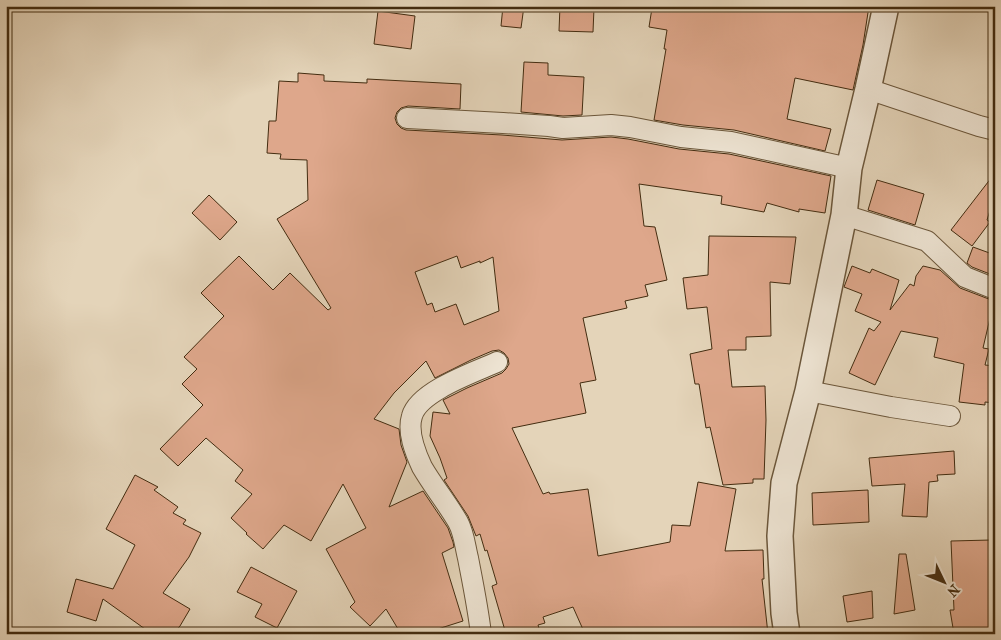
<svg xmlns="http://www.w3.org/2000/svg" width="1001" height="640" font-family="'IM FELL French Canon',serif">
<rect width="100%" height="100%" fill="#e4d4b9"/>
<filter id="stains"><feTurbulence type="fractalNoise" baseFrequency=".004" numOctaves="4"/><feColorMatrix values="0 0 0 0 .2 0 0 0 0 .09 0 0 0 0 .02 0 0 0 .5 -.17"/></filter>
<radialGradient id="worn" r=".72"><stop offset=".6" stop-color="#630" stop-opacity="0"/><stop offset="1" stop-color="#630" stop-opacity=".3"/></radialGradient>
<g fill="#dea78b" stroke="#432c10" fill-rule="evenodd">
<polygon points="503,6 524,6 521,28 501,26"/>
<polygon points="560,6 594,8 593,32 559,31"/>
<polygon points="668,6 869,6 863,45 853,90 795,78 787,119 831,129 825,151 734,130 683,125 654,120 666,49 664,49 667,30 649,27 652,8 668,11"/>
<polygon points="378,11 415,16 411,49 374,44"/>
<polygon points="524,62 548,63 548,75 584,77 582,115 563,116 521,112"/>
<path d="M298,73L324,75V81L367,83V79L461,84L460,109L408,106L401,108L397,112L395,118L397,124L401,128L406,130L502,135L562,140L611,137L628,139L679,149L729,154L831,176L825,213L799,209V212L767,203L764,212L721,204L722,196L639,184L644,226L655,227L667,280L645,285L648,296L625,301L627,308L583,318L596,380L580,383L586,413L512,428L543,494L549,492L550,494L588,489L598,556L670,542L672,525L690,526L698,482L736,489L725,551L763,550L764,579H762L768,634H585L573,607L543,617L545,623L538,625L541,634H506L492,586L497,584L487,550L485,551L480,534L476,536L468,516L444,480L447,478L440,458L430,436L433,412L450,414L443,400L467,388L502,373L506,369L509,364L508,358L504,353L499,350L492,351L471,360L435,378L426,361L394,393L374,419L399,429L401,445L407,462L389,507L423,491L448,528L453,542L454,547L442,553L463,621L422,634H401L386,609L370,626L350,607L355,602L326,549L366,528L343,484L311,541L284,525L263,549L246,534L247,533L231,518L252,494L235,481L243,470L206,438L178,466L160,449L203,405L182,384L197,369L184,357L224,316L201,293L239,256L273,290L290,273L328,310L331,308L277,219L308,200L307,160L280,159L281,154L267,153L269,121H276L279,81L298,82ZM457,256L461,268L480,261V263L493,257L499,311L464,325L456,304L435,312L432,303L427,305L415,272Z"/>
<polygon points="995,173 995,194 987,220 990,222 972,246 951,230"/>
<polygon points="877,180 924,194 915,225 868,210"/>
<polygon points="209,195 237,222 220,240 192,213"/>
<polygon points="709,236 796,237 790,284 770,282 771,336 746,337 746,350 728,350 732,387 765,386 766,420 764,479 753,479 753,483 723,485 710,427 706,428 699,384 695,384 690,354 712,349 707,307 687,309 683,278 708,275"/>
<polygon points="973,247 995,255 995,276 972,267 967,263"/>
<polygon points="852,266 870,273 872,269 899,280 890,310 910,284 914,286 916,276 923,266 940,270 960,288 994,301 983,348 989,349 985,365 995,366 995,403 985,402 985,405 959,402 964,364 934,357 938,338 901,331 875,385 849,373 869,328 874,331 881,322 855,311 862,294 844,287"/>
<polygon points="954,451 955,474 937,475 938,481 929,482 927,517 902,516 905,484 872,486 869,458"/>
<polygon points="135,475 158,487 154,490 178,507 173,513 186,520 183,524 201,533 189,557 163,593 190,609 180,626 173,634 152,634 103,599 96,621 67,612 76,579 113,589 135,545 106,529"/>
<polygon points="868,490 869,522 813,525 812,493"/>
<polygon points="991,540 993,604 995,604 995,634 954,634 950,610 954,610 951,541"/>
<polygon points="899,554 906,554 915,610 894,614"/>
<polygon points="251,567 297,591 277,628 255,617 262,604 237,592"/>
<polygon points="872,591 873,618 847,622 843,596"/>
</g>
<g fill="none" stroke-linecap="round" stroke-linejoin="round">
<defs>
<g id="minor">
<polyline points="868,89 979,126 995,130"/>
<polyline points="407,118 503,123 549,126 563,128 611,125 630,127 681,137 731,142 849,168"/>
<polyline points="844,215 927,241 965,277 995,289"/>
<polyline points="808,391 891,407 950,416"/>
<path d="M481,634C478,608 473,584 468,558C465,546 464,533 458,522C447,503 433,486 422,467C415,452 407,432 412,416C419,391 475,372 497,362"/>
</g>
<polyline id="tertiary" points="787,634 784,613 780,536 784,483 808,391 844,215 849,168 868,89 886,6"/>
</defs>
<use href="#minor" stroke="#6b563a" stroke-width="22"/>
<use href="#tertiary" stroke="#6b563a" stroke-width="28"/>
<use href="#minor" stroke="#ede3d2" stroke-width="20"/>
<use href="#tertiary" stroke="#ede3d2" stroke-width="25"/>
</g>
<rect width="1001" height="640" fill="none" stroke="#e4d4b9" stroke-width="25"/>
<rect x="8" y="8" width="986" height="625" fill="none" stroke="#432c10" stroke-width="2.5"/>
<rect x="12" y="12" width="976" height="615" fill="none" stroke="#432c10"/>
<g transform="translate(944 582) rotate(133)" stroke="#ede3d2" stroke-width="4" paint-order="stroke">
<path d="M0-4L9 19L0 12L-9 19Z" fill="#432c10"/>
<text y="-8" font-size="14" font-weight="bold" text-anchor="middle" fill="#432c10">N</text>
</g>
<rect width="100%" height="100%" filter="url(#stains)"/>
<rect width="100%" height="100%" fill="url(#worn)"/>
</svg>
